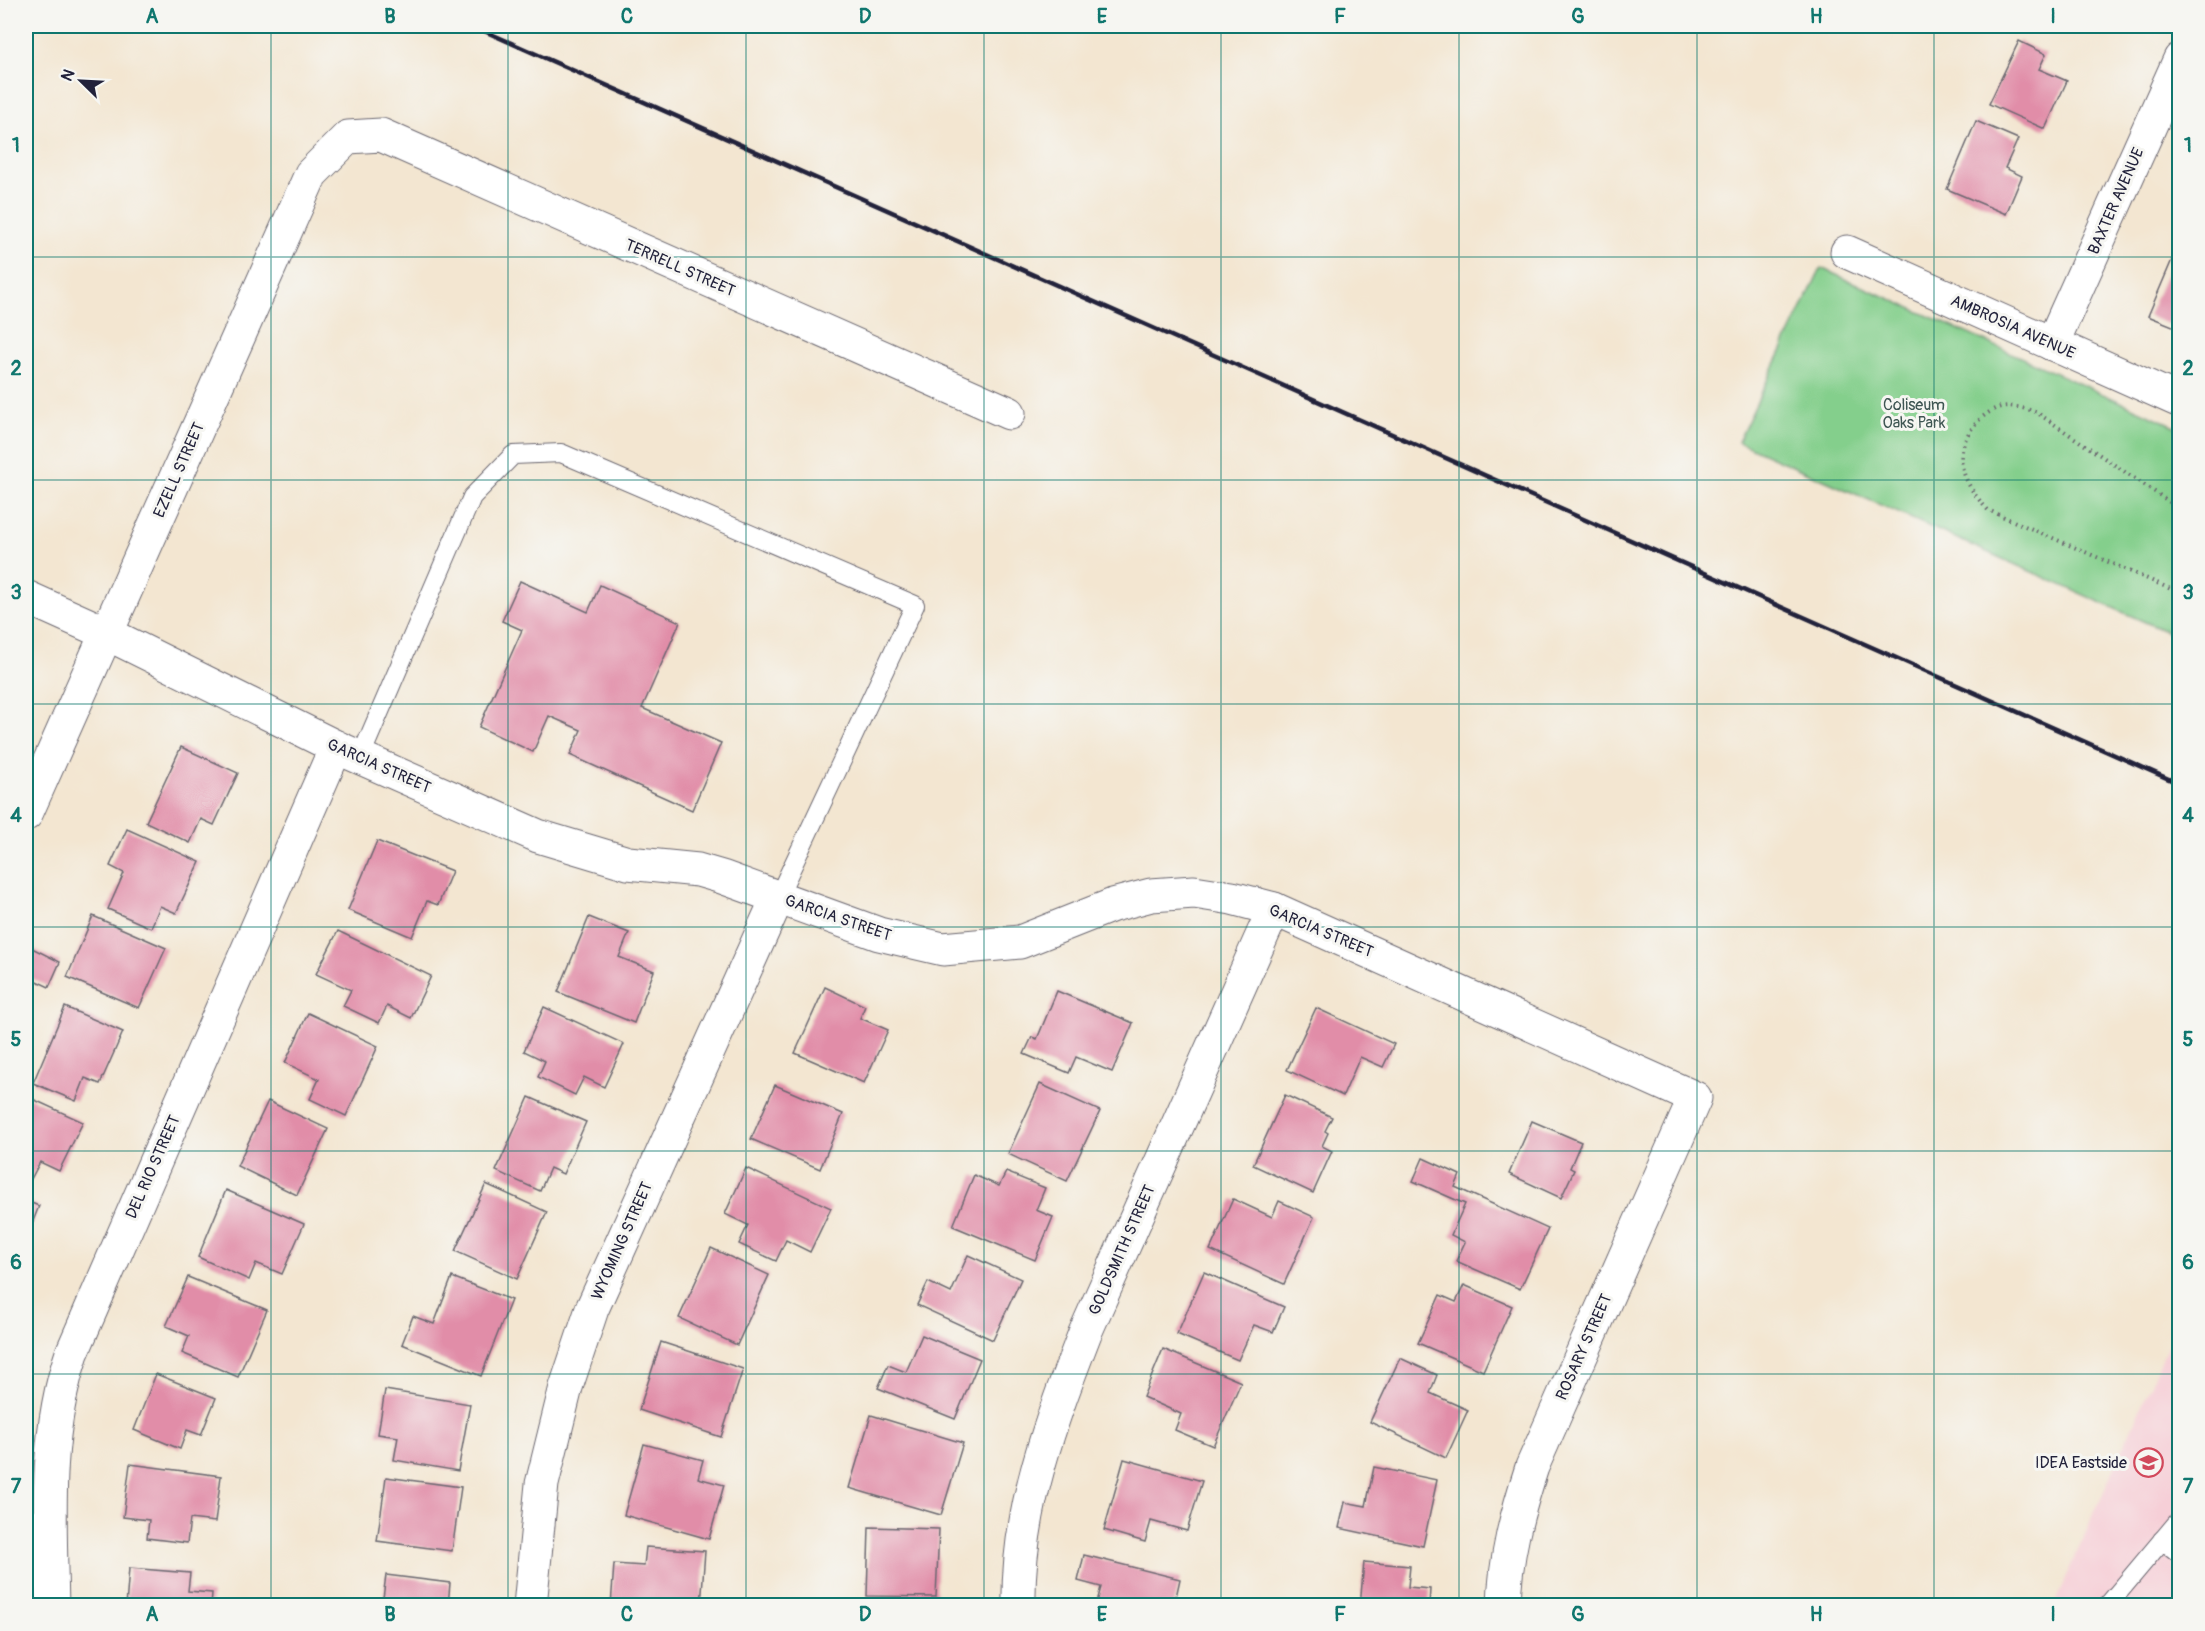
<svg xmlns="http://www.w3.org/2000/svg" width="2205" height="1631" font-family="Pangolin,sans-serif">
<rect width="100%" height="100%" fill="#f6f6f2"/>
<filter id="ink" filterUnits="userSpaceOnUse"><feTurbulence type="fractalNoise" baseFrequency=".0167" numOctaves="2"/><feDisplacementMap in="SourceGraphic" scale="12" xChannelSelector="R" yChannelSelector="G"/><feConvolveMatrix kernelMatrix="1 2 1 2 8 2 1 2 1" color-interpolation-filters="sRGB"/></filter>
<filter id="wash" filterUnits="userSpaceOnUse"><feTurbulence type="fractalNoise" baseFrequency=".008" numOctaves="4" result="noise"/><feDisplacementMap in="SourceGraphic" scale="24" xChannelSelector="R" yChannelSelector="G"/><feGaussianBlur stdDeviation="1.35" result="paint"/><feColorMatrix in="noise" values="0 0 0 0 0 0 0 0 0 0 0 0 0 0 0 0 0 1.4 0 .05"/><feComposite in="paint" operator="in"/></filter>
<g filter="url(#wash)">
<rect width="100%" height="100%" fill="#f3e6d1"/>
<polygon fill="#f6cfd7" points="2179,1320 2179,1605 2054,1605"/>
<polygon fill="#84cf8c" stroke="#537864" stroke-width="1.5" points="1821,268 2179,428 2179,637 1738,442"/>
<g id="blocks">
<g fill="#e18da8">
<polygon points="2078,26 2096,26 2093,33"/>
<polygon points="2019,41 2046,54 2039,69 2067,81 2045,129 1989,104"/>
<polygon points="1976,121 2018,139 2005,168 2022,176 2006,214 1947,189"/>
<polygon points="2180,241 2180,329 2148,316"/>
<polygon points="520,581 588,612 600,585 680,622 642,708 721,743 692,810 570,755 581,730 549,716 533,752 479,727 522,630 502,621"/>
<polygon points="181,747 238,773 214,825 201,819 190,843 146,822"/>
<polygon points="127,829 200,862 176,913 160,906 151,928 108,909 124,873 110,866"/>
<polygon points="377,841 452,871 438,905 427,901 412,937 348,910"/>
<polygon points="93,916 166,948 139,1008 67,977"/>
<polygon points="589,917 629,933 619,957 654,971 634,1023 558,992"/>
<polygon points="338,931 431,976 411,1018 387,1006 379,1023 343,1006 351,990 316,974"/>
<polygon points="26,945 60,962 49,987 26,976"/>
<polygon points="825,987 865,1006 860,1018 888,1030 864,1083 795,1053"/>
<polygon points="1057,991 1133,1023 1112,1072 1076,1057 1069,1073 1024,1054 1032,1037 1037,1039"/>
<polygon points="65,1007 123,1032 100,1084 85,1078 76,1101 33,1083"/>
<polygon points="544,1007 624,1044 604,1087 584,1077 575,1095 538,1077 545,1061 524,1051"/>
<polygon points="1316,1008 1394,1044 1383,1067 1360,1057 1343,1096 1287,1070"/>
<polygon points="308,1013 378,1046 346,1116 310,1099 319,1079 285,1063"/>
<polygon points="1040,1084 1100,1111 1067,1181 1008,1154"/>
<polygon points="775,1085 843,1114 820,1169 751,1139"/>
<polygon points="1285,1095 1332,1117 1325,1131 1328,1133 1322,1146 1332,1151 1313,1193 1253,1165"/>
<polygon points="26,1096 83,1122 59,1171 40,1162 31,1179 26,1176"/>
<polygon points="529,1097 586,1122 563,1174 550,1168 540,1191 496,1171"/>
<polygon points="268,1101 328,1129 297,1195 237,1166"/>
<polygon points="1532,1121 1581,1142 1570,1168 1574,1170 1561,1198 1509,1174"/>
<polygon points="1423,1158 1460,1175 1455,1187 1548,1229 1520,1289 1456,1261 1465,1242 1451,1235 1465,1204 1413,1181"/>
<polygon points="746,1168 831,1208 810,1252 786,1240 776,1261 739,1244 748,1225 725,1214"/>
<polygon points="1006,1172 1045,1188 1036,1210 1053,1217 1035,1260 953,1226 974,1175 999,1186"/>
<polygon points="486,1184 547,1212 517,1279 455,1251"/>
<polygon points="226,1190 304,1224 282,1274 256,1263 249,1280 198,1257"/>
<polygon points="1233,1199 1272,1217 1279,1201 1314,1217 1284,1284 1210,1250"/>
<polygon points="26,1201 39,1206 26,1239"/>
<polygon points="711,1248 769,1275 737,1345 679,1318"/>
<polygon points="968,1255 1021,1279 993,1340 917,1305 928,1282 951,1293"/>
<polygon points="1204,1272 1284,1307 1273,1332 1254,1325 1238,1360 1177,1334"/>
<polygon points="188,1277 267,1310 238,1377 182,1353 189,1336 166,1326"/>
<polygon points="452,1277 511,1300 481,1376 402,1344 413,1316 434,1324"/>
<polygon points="1464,1285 1512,1306 1483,1371 1418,1343 1440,1295 1456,1302"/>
<polygon points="922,1335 980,1359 955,1419 878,1388 888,1365 906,1372"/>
<polygon points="661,1342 743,1369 721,1437 639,1410"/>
<polygon points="1163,1349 1241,1382 1213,1446 1175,1430 1181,1414 1143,1397"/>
<polygon points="1400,1358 1437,1375 1430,1393 1468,1410 1446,1458 1370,1422"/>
<polygon points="156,1374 216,1398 201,1435 187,1430 180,1449 134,1430"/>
<polygon points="385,1390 470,1404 458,1471 394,1460 398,1437 378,1434"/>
<polygon points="871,1415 963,1443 941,1515 849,1488"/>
<polygon points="644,1444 703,1460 698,1478 724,1485 709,1539 624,1515"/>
<polygon points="1124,1459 1202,1481 1187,1531 1151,1521 1145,1542 1104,1530"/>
<polygon points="130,1464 221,1476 215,1522 190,1519 187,1543 147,1538 149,1520 123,1517"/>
<polygon points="1374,1467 1437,1480 1423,1546 1339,1528 1345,1502 1366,1506"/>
<polygon points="386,1477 461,1487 452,1551 377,1541"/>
<polygon points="869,1527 939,1529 936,1597 867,1596"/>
<polygon points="646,1547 705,1551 701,1606 611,1606 614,1564 644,1566"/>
<polygon points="1084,1555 1180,1579 1174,1606 1096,1606 1101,1587 1078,1581"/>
<polygon points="1364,1562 1410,1566 1408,1587 1430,1589 1429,1606 1360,1606"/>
<polygon points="129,1568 190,1573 188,1591 212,1593 211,1606 126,1606"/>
<polygon points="386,1575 450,1583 448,1606 382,1606"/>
</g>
</g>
</g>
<g filter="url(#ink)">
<use href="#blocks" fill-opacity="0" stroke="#6b6770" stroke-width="1.5"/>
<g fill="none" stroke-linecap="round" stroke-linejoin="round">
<defs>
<g id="lane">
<polyline points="360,758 472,497 513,455 561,453 915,605 778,897"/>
<polyline points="2162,1540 2180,1554"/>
<polyline points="2107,1606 2180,1519"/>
</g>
<g id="street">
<polyline points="1847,252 2180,401"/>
<polyline points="2052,344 2180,59"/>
<path d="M26,597L106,633L336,747L538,836L628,863L698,870L722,877L879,934L943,949L1020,942L1113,905L1151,895L1194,892L1232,898L1274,909L1695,1098L1532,1467C1517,1513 1505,1557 1504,1606"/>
<polyline points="26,814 311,174 348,137 381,135 1009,413"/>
<path d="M52,1606C50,1520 44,1435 72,1353L336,747"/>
<polyline points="530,1606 542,1484 566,1387 592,1309 778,897"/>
<path d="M1019,1606C1017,1509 1051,1421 1085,1333L1274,909"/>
</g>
</defs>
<use href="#lane" stroke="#6b6770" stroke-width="20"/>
<use href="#street" stroke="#6b6770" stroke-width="35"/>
<path stroke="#6b6770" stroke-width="4" stroke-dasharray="1.5 4.5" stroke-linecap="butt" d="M2180,509L2036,412C2024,408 2007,403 1995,409C1974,419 1958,443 1962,466C1966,484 1976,497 1988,510L2180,593"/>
<use href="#lane" stroke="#fff" stroke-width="18"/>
<use href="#street" stroke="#fff" stroke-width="33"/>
<polyline stroke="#22223b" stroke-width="4.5" points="473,26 2180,784"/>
</g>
</g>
<path fill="none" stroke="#0f766e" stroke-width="1.5" stroke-opacity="0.55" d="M271,26V1606M508,26V1606M746,26V1606M984,26V1606M1221,26V1606M1459,26V1606M1697,26V1606M1934,26V1606M26,257H2180M26,480H2180M26,704H2180M26,927H2180M26,1151H2180M26,1374H2180"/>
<defs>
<symbol id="school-ring" viewBox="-11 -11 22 22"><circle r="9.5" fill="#f6f6f2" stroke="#d1495b" stroke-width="1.5"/><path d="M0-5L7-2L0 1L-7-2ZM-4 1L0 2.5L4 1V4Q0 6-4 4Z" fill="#d1495b"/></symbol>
</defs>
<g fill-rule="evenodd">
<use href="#school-ring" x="2132" y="1446" width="33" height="33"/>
</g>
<g text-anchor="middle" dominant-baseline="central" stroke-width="6" stroke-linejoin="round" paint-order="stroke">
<g font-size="16" fill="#22223b" stroke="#f6f6f2">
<text transform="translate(2116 201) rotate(-66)">BAXTER AVENUE</text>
<text transform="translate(680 268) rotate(24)">TERRELL STREET</text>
<text transform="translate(2013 327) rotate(24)">AMBROSIA AVENUE</text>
<text transform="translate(179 470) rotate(-66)">EZELL STREET</text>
<text transform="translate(379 766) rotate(24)">GARCIA STREET</text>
<text transform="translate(838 918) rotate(19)">GARCIA STREET</text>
<text transform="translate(1321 931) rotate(23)">GARCIA STREET</text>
<text transform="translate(153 1167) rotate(-66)">DEL RIO STREET</text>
<text transform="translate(622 1241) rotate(-66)">WYOMING STREET</text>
<text transform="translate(1122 1250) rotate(-66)">GOLDSMITH STREET</text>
<text transform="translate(1584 1347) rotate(-66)">ROSARY STREET</text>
</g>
<g font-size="16" fill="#3f5653" stroke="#f6f6f2">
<text x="1914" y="405">Coliseum<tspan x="1914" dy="18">Oaks Park</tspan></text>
</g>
<g font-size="16" fill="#22223b" stroke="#f6f6f2" text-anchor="end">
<text x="2127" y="1463">IDEA Eastside</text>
</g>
</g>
<rect width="2205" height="1631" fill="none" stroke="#f6f6f2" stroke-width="66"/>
<g transform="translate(81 81) rotate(294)" stroke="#f6f6f2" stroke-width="4.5" paint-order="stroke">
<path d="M0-4.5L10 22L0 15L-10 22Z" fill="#22223b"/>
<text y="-9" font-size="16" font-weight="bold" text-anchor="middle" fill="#22223b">N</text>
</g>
<rect x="33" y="33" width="2139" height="1565" fill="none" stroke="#0f766e" stroke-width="2"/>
<g font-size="20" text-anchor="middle" font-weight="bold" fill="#0f766e">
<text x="152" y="23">A</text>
<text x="390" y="23">B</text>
<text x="627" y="23">C</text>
<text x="865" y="23">D</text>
<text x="1102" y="23">E</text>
<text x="1340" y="23">F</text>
<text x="1578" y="23">G</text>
<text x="1816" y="23">H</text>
<text x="2053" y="23">I</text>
<text x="16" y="152">1</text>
<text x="2188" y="152">1</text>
<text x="16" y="375">2</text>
<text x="2188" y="375">2</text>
<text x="16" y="599">3</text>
<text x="2188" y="599">3</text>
<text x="16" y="822">4</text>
<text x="2188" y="822">4</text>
<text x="16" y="1046">5</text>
<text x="2188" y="1046">5</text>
<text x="16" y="1269">6</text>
<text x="2188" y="1269">6</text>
<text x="16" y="1493">7</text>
<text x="2188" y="1493">7</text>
<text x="152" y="1621">A</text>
<text x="390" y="1621">B</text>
<text x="627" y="1621">C</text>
<text x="865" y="1621">D</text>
<text x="1102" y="1621">E</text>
<text x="1340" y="1621">F</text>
<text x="1578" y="1621">G</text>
<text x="1816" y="1621">H</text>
<text x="2053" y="1621">I</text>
</g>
</svg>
